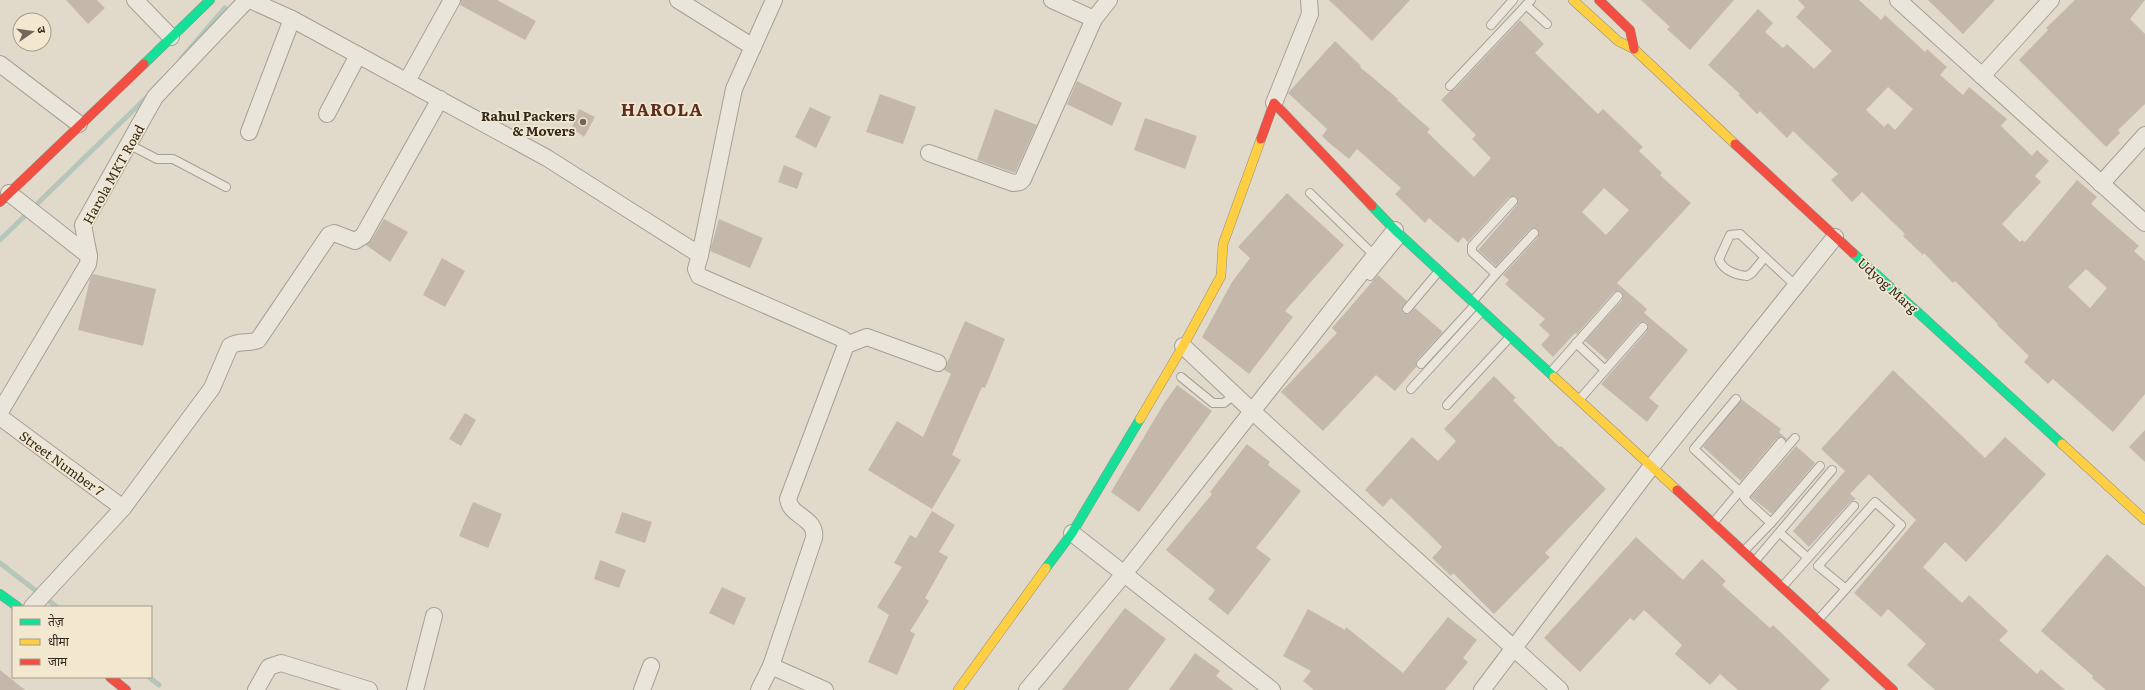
<svg xmlns="http://www.w3.org/2000/svg" width="2145" height="690" font-family="Literata,'Noto Sans Devanagari',serif">
<rect width="100%" height="100%" fill="#e1daca"/>
<g fill="none" stroke-linecap="round" stroke-linejoin="round">
<g stroke="#b6c6bb" stroke-width="5">
<polyline points="181,59 225,8"/>
<polyline points="0,240 148,96"/>
<polyline points="0,563 57,607"/>
<polyline points="149,677 159,685"/>
</g>
</g>
<g fill="#c4b8ab" fill-rule="evenodd">
<polygon points="66,0 97,0 105,8 88,24"/>
<polygon points="461,0 497,0 536,21 525,40 460,5"/>
<polygon points="1329,0 1410,0 1372,41"/>
<polygon points="1641,0 1734,0 1690,50 1667,29 1670,27"/>
<path d="M1798,0H1859L1881,20L1885,15L1925,52L1927,49L1947,67L1940,75L1963,95L1969,87L2007,119L2001,126L2032,156L2037,150L2049,161L2035,176L2041,182L2002,224L2020,242L2022,240L2025,242L2077,180L2097,197L2091,204L2139,246L2134,251L2145,261V394L2113,432L2053,379L2048,384L2024,362L2029,356L1997,325L1998,324L1955,281L1953,283L1924,253L1923,255L1903,236L1905,234L1862,192L1852,202L1831,180L1838,174L1793,131L1787,138L1760,111L1757,114L1738,95L1740,94L1708,65L1758,9L1773,23L1765,32L1783,48L1787,44L1814,69L1832,51L1796,17L1805,7ZM1888,87L1913,109L1895,130L1888,123L1884,127L1866,110ZM2086,269L2107,288L2090,308L2068,287Z"/>
<polygon points="1928,0 1995,0 1963,34"/>
<polygon points="2075,0 2145,0 2130,19 2145,34 2145,104 2118,130 2120,133 2106,147 2019,60 2048,30 2046,28"/>
<path d="M1520,20L1544,44L1535,53L1598,114L1603,109L1643,147L1639,151L1662,173L1660,175L1691,203L1617,283L1647,309L1644,313L1688,350L1649,398L1659,406L1647,422L1601,384L1647,331V323L1644,322L1639,323L1607,360L1585,341L1622,300V292L1619,291L1614,292L1577,334L1575,333L1553,357L1541,345L1550,335L1539,325L1545,319L1505,284L1509,280L1503,275L1538,237V229L1535,228L1530,229L1496,266L1478,250L1517,205V197L1514,196L1509,197L1468,242L1463,237L1458,243L1429,218L1425,223L1395,194L1401,188L1357,149L1349,159L1328,142L1322,136L1327,129L1288,93L1335,41L1361,66L1360,67L1398,99L1397,100L1430,129L1427,132L1474,177L1491,158L1472,139L1476,135L1441,100L1450,91L1454,90ZM1604,188L1629,210L1606,235L1582,212Z"/>
<polygon points="1077,81 1122,103 1112,126 1067,104"/>
<polygon points="880,94 916,107 903,144 866,132"/>
<polygon points="810,107 831,117 816,148 795,137"/>
<polygon points="579,109 595,117 584,137 572,128"/>
<polygon points="995,109 1037,125 1015,173 977,160"/>
<polygon points="1145,118 1197,136 1185,169 1134,150"/>
<polygon points="784,165 803,173 797,189 778,182"/>
<polygon points="1287,193 1344,245 1285,311 1293,317 1249,374 1202,337 1232,282 1250,258 1238,247"/>
<polygon points="384,219 408,232 390,262 366,245 371,241"/>
<polygon points="719,219 763,238 750,268 710,251"/>
<polygon points="442,258 465,271 445,307 423,295"/>
<polygon points="93,274 156,289 143,346 78,330 90,279"/>
<polygon points="1378,275 1407,301 1402,308 1403,313 1409,314 1415,308 1443,332 1417,360 1416,367 1395,391 1376,375 1323,431 1281,392 1337,333 1332,328"/>
<polygon points="965,321 1005,339 985,388 982,387 952,455 961,460 932,509 868,470 897,421 923,437 951,374 944,370"/>
<polygon points="1893,370 1985,458 2005,437 2046,474 1966,562 1945,542 1923,567 1962,603 1969,595 2008,631 1999,640 2037,674 2041,669 2065,690 1935,690 1907,665 1926,644 1888,609 1881,617 1854,593 1916,520 1869,474 1850,494 1856,499 1850,502 1809,547 1793,531 1845,471 1821,449"/>
<polygon points="1494,376 1516,398 1513,400 1559,447 1561,446 1606,489 1545,553 1550,557 1494,614 1453,573 1451,576 1432,558 1442,547 1428,533 1391,498 1383,507 1365,490 1412,437 1438,461 1456,441 1444,429"/>
<polygon points="1177,385 1212,411 1139,512 1111,492 1163,405"/>
<polygon points="1741,399 1781,429 1779,432 1787,439 1786,440 1782,437 1777,438 1741,481 1703,447"/>
<polygon points="465,413 476,420 461,446 449,439"/>
<polygon points="2145,430 2145,462 2129,447"/>
<polygon points="1247,444 1270,462 1268,465 1301,491 1256,548 1271,559 1228,615 1208,599 1215,590 1166,550 1212,494 1210,492"/>
<polygon points="1796,446 1815,463 1772,514 1751,497"/>
<polygon points="473,502 502,514 488,548 459,536"/>
<polygon points="932,511 955,525 939,552 948,557 925,598 929,601 910,631 915,634 897,675 868,662 889,615 877,607 902,567 894,563 910,535 916,538"/>
<polygon points="622,512 652,522 645,543 615,533"/>
<polygon points="1636,537 1683,580 1702,559 1726,581 1722,585 1770,628 1773,625 1830,680 1820,690 1738,690 1720,674 1710,685 1675,654 1682,645 1644,610 1634,621 1630,618 1580,672 1544,638"/>
<polygon points="2107,554 2145,587 2145,690 2106,690 2092,678 2093,676 2041,631"/>
<polygon points="600,560 626,570 619,588 594,579"/>
<polygon points="722,587 746,598 734,625 709,613"/>
<polygon points="1125,608 1166,639 1128,690 1062,690"/>
<polygon points="1308,609 1345,630 1346,627 1403,673 1448,617 1477,640 1463,658 1468,662 1445,690 1314,690 1303,681 1311,671 1283,656"/>
<polygon points="1195,653 1220,671 1216,676 1234,690 1169,690"/>
<polygon points="0,670 25,690 0,690"/>
</g>
<g fill="none" stroke-linecap="round" stroke-linejoin="round">
<defs>
<g id="lane">
<polyline points="1526,5 1547,24"/>
<polyline points="1491,25 1513,0"/>
<polyline points="1450,86 1531,0"/>
<polyline points="130,145 157,159 173,159 226,187"/>
<polyline points="1310,193 1375,256"/>
<path d="M1765,257L1752,273L1747,276C1736,275 1722,270 1719,259L1730,235L1740,234L1796,286"/>
<polyline points="1496,274 1534,233"/>
<polyline points="1370,276 1402,237"/>
<polyline points="1473,301 1496,274 1472,252 1472,246 1513,201"/>
<polyline points="1407,309 1439,271"/>
<polyline points="1576,343 1605,370"/>
<polyline points="1421,364 1475,305"/>
<polyline points="1551,372 1618,296"/>
<polyline points="1181,377 1213,403 1224,403 1234,395"/>
<polyline points="1411,389 1482,311"/>
<polyline points="1736,399 1694,449 1739,491"/>
<polyline points="1579,400 1643,327"/>
<polyline points="1447,405 1510,337"/>
<polyline points="1795,438 1744,497 1747,501 1771,523 1820,466"/>
<polyline points="1713,523 1781,442"/>
<polyline points="1780,533 1808,558"/>
<polyline points="1744,551 1771,523"/>
<polyline points="1755,561 1832,470"/>
<polyline points="1783,586 1854,506"/>
<path d="M1818,620C1846,589 1874,558 1901,525L1875,502L1818,566L1846,589"/>
</g>
<g id="street">
<polyline points="135,0 171,37"/>
<polyline points="250,0 292,19 547,158 700,255 734,89 774,0"/>
<polyline points="678,0 753,47"/>
<polyline points="1052,0 1094,19"/>
<polyline points="1898,0 2145,223"/>
<polyline points="0,64 79,124"/>
<polyline points="1982,76 2051,0"/>
<polyline points="407,81 452,0"/>
<polyline points="1274,103 1310,14 1309,0"/>
<polyline points="327,114 358,55"/>
<polyline points="249,132 292,19"/>
<polyline points="929,153 1013,183 1020,182 1023,179 1094,19 1109,0"/>
<polyline points="2101,184 2145,135"/>
<polyline points="9,193 89,256"/>
<path d="M700,255L696,269L699,276L843,339L846,345L788,499C790,517 817,517 814,538L771,666L759,690"/>
<polyline points="846,345 867,337 938,363"/>
<polyline points="1183,346 1252,411 1560,690"/>
<polyline points="0,412 88,264 89,256 83,225 155,97 247,0"/>
<polyline points="0,417 123,508"/>
<polyline points="1072,533 1272,690"/>
<path d="M32,607L123,508L212,388L230,346C238,340 249,344 258,340L329,235L334,233L355,241L363,236L440,99"/>
<polyline points="771,666 825,690"/>
<polyline points="256,690 269,667 281,663 369,690"/>
<polyline points="415,690 434,616"/>
<polyline points="642,690 651,666"/>
<polyline points="1027,690 1124,574 1395,230"/>
<polyline points="1482,690 1651,467 1835,237"/>
</g>
<g id="fast">
<polyline points="144,64 210,0"/>
<polyline points="1372,206 1395,230 1554,377"/>
<polyline points="1853,253 2062,444"/>
<polyline points="1046,568 1072,533 1140,419"/>
<polyline points="0,594 18,607"/>
</g>
<g id="slow">
<polyline points="1573,0 1618,41 1634,49 1735,144"/>
<polyline points="1554,377 1677,490"/>
<polyline points="1140,419 1183,346 1221,276 1223,244 1261,139"/>
<polyline points="2062,444 2145,520"/>
<polyline points="958,690 1046,568"/>
</g>
<g id="jam">
<polyline points="1599,0 1630,30 1634,49"/>
<polyline points="1261,139 1274,103 1372,206"/>
<polyline points="1735,144 1853,253"/>
<polyline points="0,202 144,64"/>
<polyline points="1677,490 1893,690"/>
<polyline points="110,677 126,690"/>
</g>
</defs>
<use href="#lane" stroke="#a69f94" stroke-width="10"/>
<use href="#street" stroke="#a69f94" stroke-width="18"/>
<use href="#fast" stroke="#958f84" stroke-width="10"/>
<use href="#slow" stroke="#958f84" stroke-width="10"/>
<use href="#jam" stroke="#958f84" stroke-width="10"/>
<use href="#lane" stroke="#eae5db" stroke-width="8"/>
<use href="#street" stroke="#eae5db" stroke-width="16"/>
<use href="#fast" stroke="#16e098" stroke-width="9"/>
<use href="#slow" stroke="#ffcf43" stroke-width="9"/>
<use href="#jam" stroke="#f24e42" stroke-width="9"/>
</g>
<circle fill="#70665a" stroke="#f2e8d0" stroke-width="1.5" cx="583" cy="122" r="4"/>
<g text-anchor="middle" dominant-baseline="central" stroke-width="3.5" stroke-linejoin="round" paint-order="stroke">
<g font-size="13" font-weight="bold" fill="#33281d" stroke="#f2e8d0" text-anchor="end">
<text x="575" y="115">Rahul Packers<tspan x="575" dy="15">&amp; Movers</tspan></text>
</g>
<g font-size="13" fill="#33281d" stroke="#f2e8d0">
<text transform="translate(113 174) rotate(-61)">Harola MKT Road</text>
<text transform="translate(1888 285) rotate(42)">Udyog Marg</text>
<text transform="translate(62 463) rotate(36)">Street Number 7</text>
</g>
<g font-size="17" font-weight="bold" letter-spacing="1" fill="#5c2c20" stroke="#f2e8d0">
<text x="662" y="108">HAROLA</text>
</g>
</g>
<rect x="12" y="606" width="140" height="72" fill="#f2e8d0" stroke="#a69b88"/>
<rect x="20" y="619" width="20" height="6" fill="#16e098" stroke="#a69b88"/>
<text x="48" y="626" font-size="12" fill="#33281d">तेज़</text>
<rect x="20" y="639" width="20" height="6" fill="#ffcf43" stroke="#a69b88"/>
<text x="48" y="646" font-size="12" fill="#33281d">धीमा</text>
<rect x="20" y="659" width="20" height="6" fill="#f24e42" stroke="#a69b88"/>
<text x="48" y="666" font-size="12" fill="#33281d">जाम</text>
<g transform="translate(32 32) rotate(77)"><circle r="19" fill="#f2e8d0" stroke="#a69b88"/>
<path d="M0-3L7 15L0 10L-7 15Z" fill="#70665a"/>
<text y="-6" font-size="11" font-weight="bold" text-anchor="middle" fill="#33281d">उ</text>
</g>
</svg>
